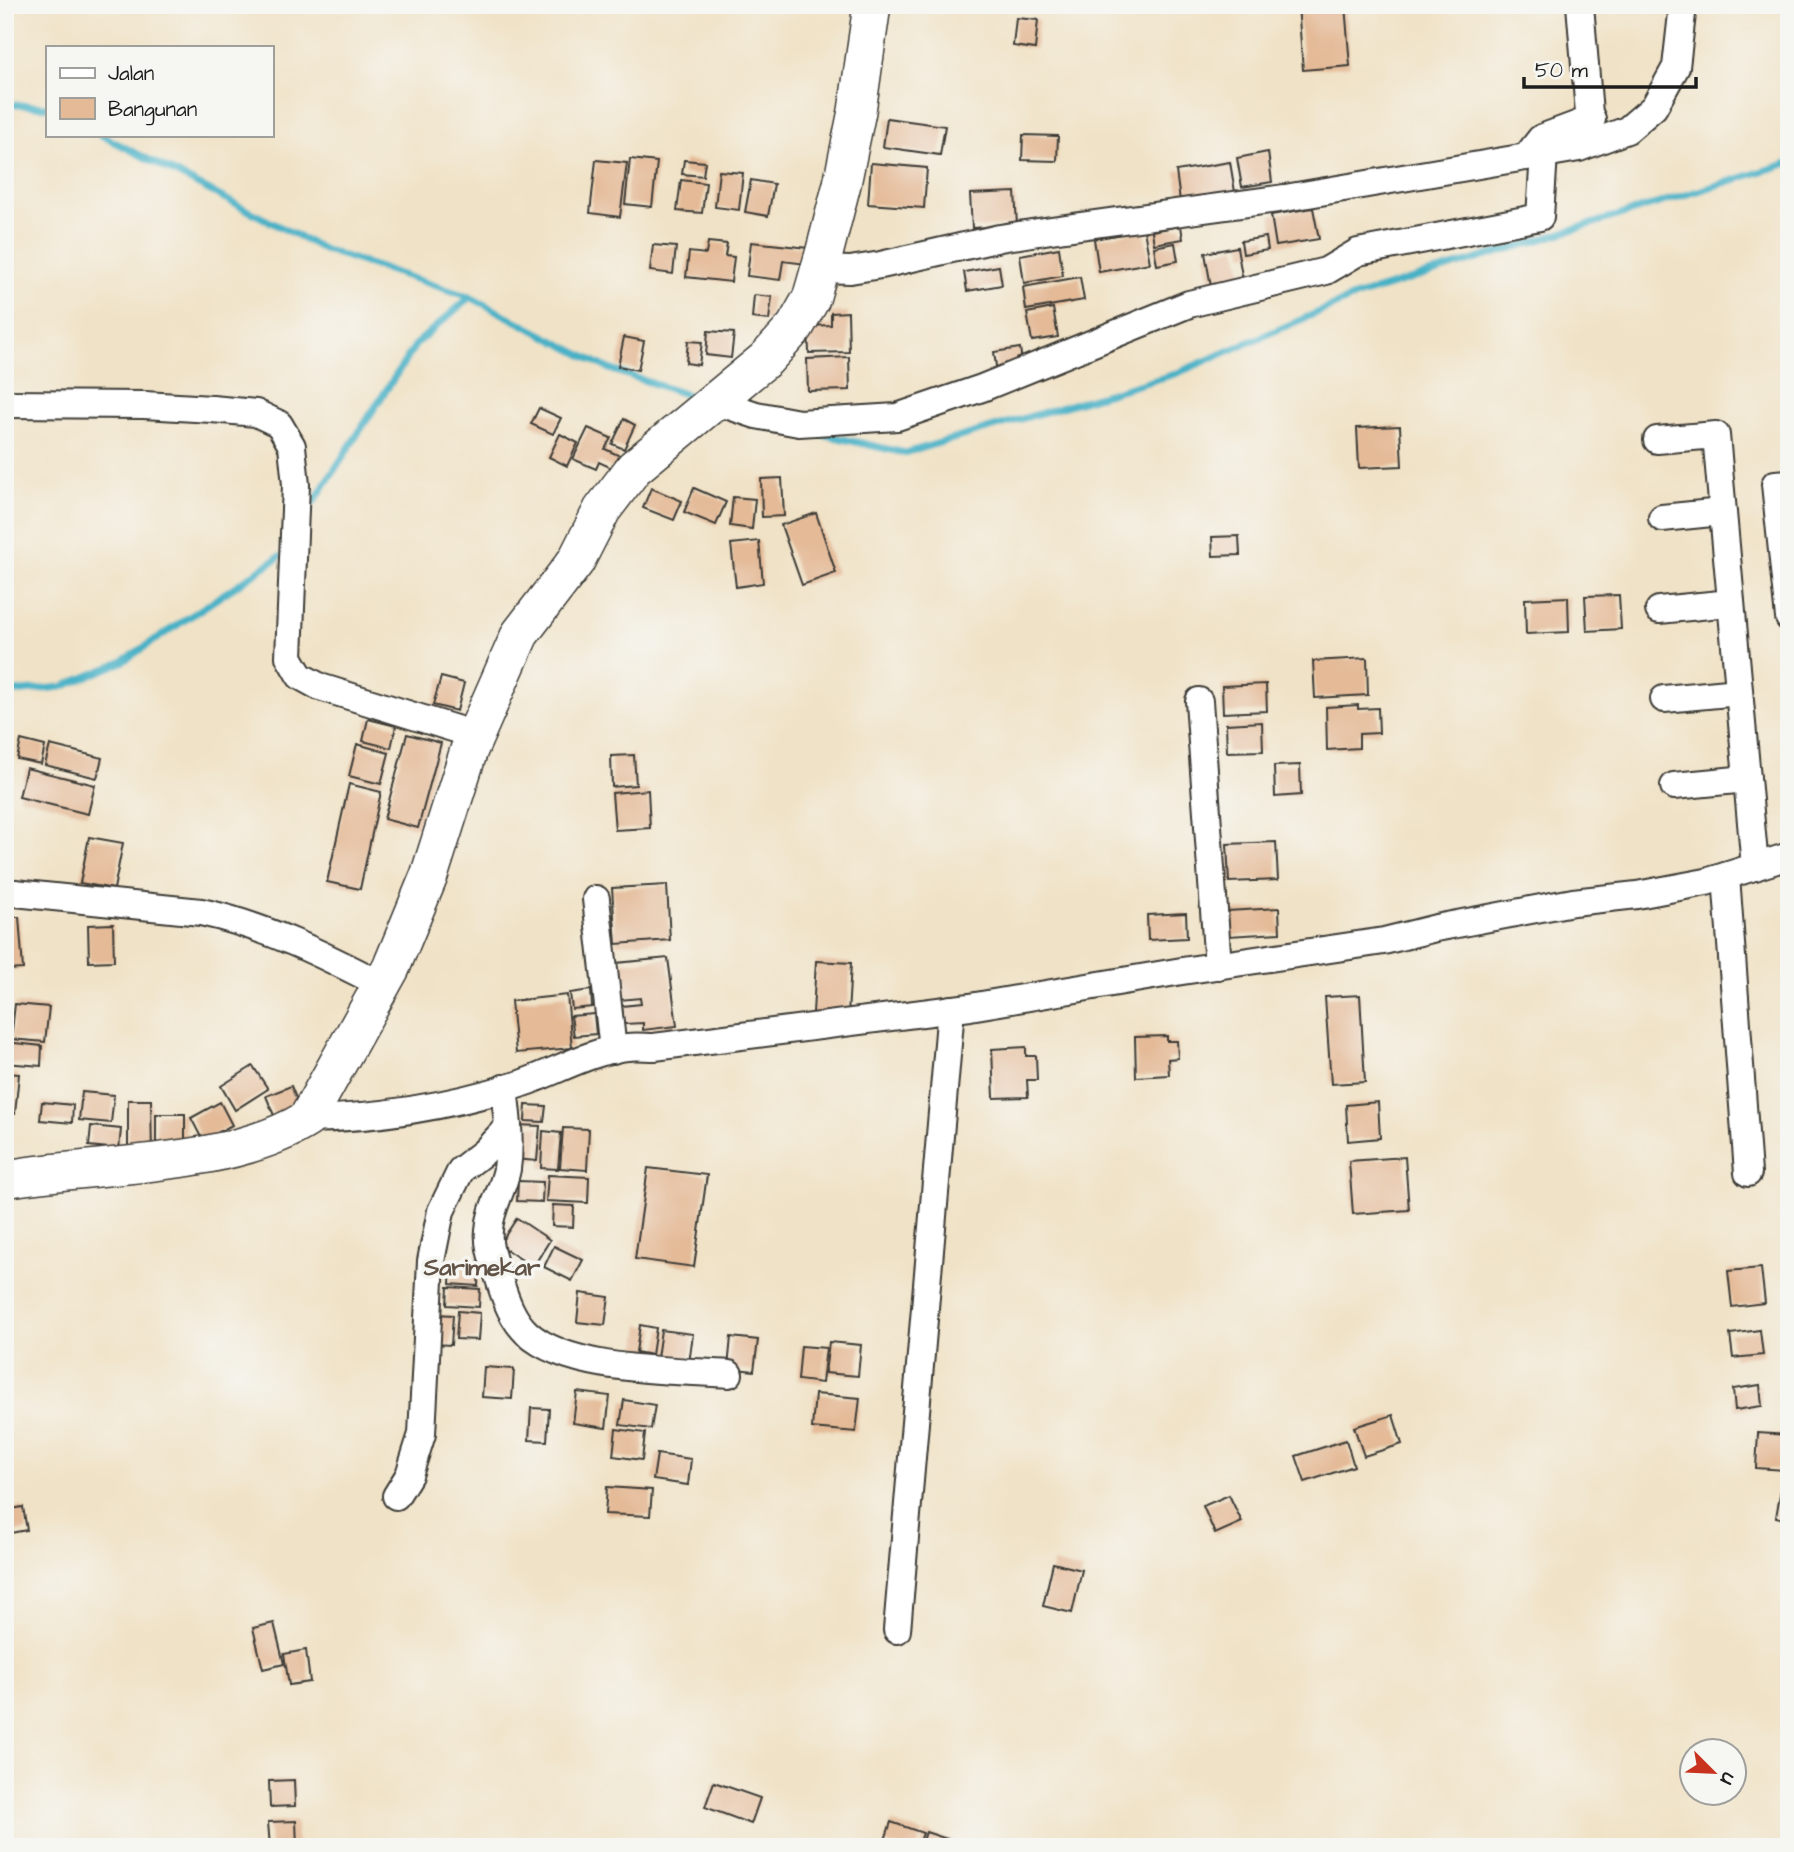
<svg xmlns="http://www.w3.org/2000/svg" width="1794" height="1852" font-family="'Architects Daughter',sans-serif">
<rect width="100%" height="100%" fill="#f6f6f2"/>
<filter id="ink" filterUnits="userSpaceOnUse"><feTurbulence type="fractalNoise" baseFrequency=".0143" numOctaves="2"/><feDisplacementMap in="SourceGraphic" scale="14" xChannelSelector="R" yChannelSelector="G"/><feConvolveMatrix kernelMatrix="1 2 1 2 8 2 1 2 1" color-interpolation-filters="sRGB"/></filter>
<filter id="wash" filterUnits="userSpaceOnUse"><feTurbulence type="fractalNoise" baseFrequency=".00686" numOctaves="4" result="noise"/><feDisplacementMap in="SourceGraphic" scale="28" xChannelSelector="R" yChannelSelector="G"/><feGaussianBlur stdDeviation="1.57" result="paint"/><feColorMatrix in="noise" values="0 0 0 0 0 0 0 0 0 0 0 0 0 0 0 0 0 1.4 0 .05"/><feComposite in="paint" operator="in"/></filter>
<g filter="url(#wash)">
<rect width="100%" height="100%" fill="#f0e2c6"/>
<g fill="none" stroke-linecap="round" stroke-linejoin="round">
<g stroke="#47b1c6" stroke-width="7">
<polyline points="5,104 47,107"/>
<polyline points="101,135 325,250 470,297 609,369 700,399"/>
<polyline points="816,433 905,453 1175,374 1354,297 1789,163"/>
<polyline points="313,503 416,344 470,297"/>
<polyline points="5,693 62,687 122,662 279,557"/>
</g>
</g>
<g id="blocks">
<g fill="#e4ba97">
<polygon points="1298,5 1345,5 1350,66 1303,70"/>
<polygon points="1016,18 1038,20 1035,49 1013,46"/>
<polygon points="887,118 945,126 940,155 883,147"/>
<polygon points="1023,135 1058,136 1057,161 1022,160"/>
<polygon points="1268,152 1272,182 1242,187 1237,158"/>
<polygon points="630,159 657,162 652,207 625,204"/>
<polygon points="596,160 627,163 620,217 590,213"/>
<polygon points="684,160 705,162 703,176 682,174"/>
<polygon points="1230,162 1235,192 1180,201 1176,171"/>
<polygon points="871,163 927,168 924,208 868,204"/>
<polygon points="719,171 743,173 739,210 715,207"/>
<polygon points="681,180 706,183 702,213 677,211"/>
<polygon points="751,180 774,184 768,216 745,212"/>
<polygon points="1015,192 1017,225 972,228 970,194"/>
<polygon points="1313,208 1319,239 1276,246 1271,215"/>
<polygon points="1181,226 1183,239 1154,244 1152,231"/>
<polygon points="1144,230 1150,263 1099,272 1094,239"/>
<polygon points="1266,237 1268,250 1243,254 1241,241"/>
<polygon points="708,242 727,244 725,256 734,257 731,282 686,277 689,252 706,254"/>
<polygon points="751,242 808,248 806,264 783,261 780,280 747,276"/>
<polygon points="1175,243 1178,261 1157,265 1154,247"/>
<polygon points="653,245 676,247 673,274 650,271"/>
<polygon points="1237,247 1244,287 1212,292 1205,253"/>
<polygon points="1059,248 1063,276 1024,283 1020,255"/>
<polygon points="999,266 1002,285 967,291 964,272"/>
<polygon points="1080,277 1084,300 1026,310 1023,287"/>
<polygon points="754,295 772,297 769,320 752,318"/>
<polygon points="1053,308 1058,337 1032,341 1027,313"/>
<polygon points="848,312 849,352 809,353 808,326 831,325 831,313"/>
<polygon points="708,331 734,333 731,358 706,355"/>
<polygon points="624,337 644,341 638,370 618,366"/>
<polygon points="688,341 702,342 699,365 686,363"/>
<polygon points="1020,348 1023,369 997,373 994,352"/>
<polygon points="849,357 850,390 808,391 807,359"/>
<polygon points="539,408 561,418 553,434 531,424"/>
<polygon points="624,419 635,425 624,449 612,444"/>
<polygon points="1400,426 1402,466 1359,468 1357,428"/>
<polygon points="588,428 611,438 605,449 620,456 614,469 599,462 596,469 573,459"/>
<polygon points="560,434 578,443 567,466 549,457"/>
<polygon points="782,478 784,516 762,517 761,479"/>
<polygon points="651,488 682,501 674,520 643,508"/>
<polygon points="694,488 726,502 716,525 684,512"/>
<polygon points="733,497 755,499 752,529 730,526"/>
<polygon points="816,513 836,573 802,585 781,525"/>
<polygon points="1239,536 1240,555 1213,556 1212,537"/>
<polygon points="759,541 763,583 736,587 731,544"/>
<polygon points="1619,595 1621,629 1587,631 1585,596"/>
<polygon points="1568,597 1569,632 1526,634 1525,599"/>
<polygon points="1367,658 1368,695 1315,698 1313,661"/>
<polygon points="441,677 464,683 457,711 433,705"/>
<polygon points="1266,684 1267,711 1223,713 1222,686"/>
<polygon points="1358,705 1358,709 1378,708 1379,733 1359,734 1359,748 1327,750 1326,707"/>
<polygon points="368,719 396,726 391,748 363,741"/>
<polygon points="1262,722 1263,751 1227,752 1226,724"/>
<polygon points="407,734 441,743 418,828 384,819"/>
<polygon points="21,740 45,746 41,764 17,759"/>
<polygon points="357,744 389,753 381,784 349,776"/>
<polygon points="50,745 102,758 97,778 45,765"/>
<polygon points="634,755 636,785 612,787 611,756"/>
<polygon points="1300,765 1301,795 1275,797 1274,766"/>
<polygon points="26,768 95,785 88,814 19,797"/>
<polygon points="349,784 381,792 360,889 327,882"/>
<polygon points="648,790 650,828 615,830 612,793"/>
<polygon points="89,837 123,843 114,889 80,883"/>
<polygon points="1276,842 1278,880 1229,882 1227,844"/>
<polygon points="667,885 670,940 616,944 612,888"/>
<polygon points="1279,908 1280,933 1228,936 1227,911"/>
<polygon points="1186,913 1187,938 1148,940 1147,915"/>
<polygon points="5,917 19,917 23,969 5,970"/>
<polygon points="113,924 114,961 89,962 88,925"/>
<polygon points="668,958 677,1026 643,1030 643,1023 624,1024 622,1006 641,1004 640,998 620,1000 616,963"/>
<polygon points="816,961 851,963 848,1015 813,1013"/>
<polygon points="591,990 592,1007 572,1009 570,993"/>
<polygon points="567,995 572,1048 516,1053 511,1001"/>
<polygon points="1360,995 1365,1082 1331,1084 1325,997"/>
<polygon points="15,1004 49,1007 45,1042 11,1039"/>
<polygon points="594,1014 596,1034 574,1036 571,1016"/>
<polygon points="1167,1036 1167,1041 1177,1041 1178,1058 1168,1059 1169,1075 1136,1077 1135,1037"/>
<polygon points="5,1042 42,1046 41,1066 5,1063"/>
<polygon points="1026,1047 1026,1056 1036,1056 1037,1080 1027,1080 1028,1097 994,1098 992,1049"/>
<polygon points="253,1066 268,1089 235,1110 221,1086"/>
<polygon points="5,1073 19,1074 15,1114 5,1113"/>
<polygon points="291,1086 300,1108 275,1118 266,1096"/>
<polygon points="82,1092 114,1095 111,1123 79,1120"/>
<polygon points="128,1100 151,1100 152,1157 128,1158"/>
<polygon points="42,1102 73,1105 72,1123 40,1120"/>
<polygon points="220,1102 232,1125 203,1141 191,1118"/>
<polygon points="1378,1102 1380,1138 1348,1141 1346,1105"/>
<polygon points="526,1105 546,1106 544,1122 525,1121"/>
<rect x="156" y="1114" width="29" height="35"/>
<polygon points="516,1125 540,1126 537,1161 514,1159"/>
<polygon points="91,1126 121,1129 119,1149 89,1146"/>
<polygon points="563,1128 589,1129 587,1170 560,1168"/>
<polygon points="543,1131 561,1133 558,1169 541,1168"/>
<polygon points="1405,1157 1409,1210 1353,1214 1349,1161"/>
<polygon points="648,1168 707,1175 694,1267 635,1259"/>
<polygon points="548,1175 589,1177 588,1203 546,1201"/>
<polygon points="518,1181 543,1182 542,1202 517,1201"/>
<polygon points="553,1205 574,1206 573,1227 552,1226"/>
<polygon points="517,1218 550,1240 533,1267 499,1245"/>
<polygon points="554,1246 583,1260 572,1281 544,1267"/>
<polygon points="451,1265 479,1266 478,1286 450,1284"/>
<polygon points="1761,1268 1765,1303 1732,1307 1728,1271"/>
<polygon points="448,1287 480,1289 479,1307 447,1305"/>
<polygon points="580,1293 609,1297 605,1325 577,1322"/>
<polygon points="458,1311 480,1313 478,1340 456,1339"/>
<polygon points="436,1314 453,1315 451,1345 434,1344"/>
<polygon points="640,1325 656,1328 652,1355 636,1352"/>
<polygon points="661,1330 693,1334 689,1363 657,1358"/>
<polygon points="1760,1330 1763,1355 1733,1358 1730,1334"/>
<polygon points="731,1337 758,1340 754,1371 728,1368"/>
<polygon points="829,1342 861,1345 858,1376 825,1373"/>
<polygon points="801,1346 826,1348 822,1383 798,1380"/>
<polygon points="484,1367 514,1369 512,1399 482,1397"/>
<polygon points="1760,1385 1762,1406 1735,1410 1733,1389"/>
<polygon points="577,1392 610,1396 606,1428 573,1423"/>
<polygon points="815,1394 860,1398 856,1432 812,1428"/>
<polygon points="624,1400 655,1405 651,1429 620,1425"/>
<polygon points="531,1408 549,1409 547,1441 529,1440"/>
<polygon points="1393,1415 1402,1444 1364,1456 1354,1427"/>
<polygon points="616,1429 645,1433 642,1460 613,1456"/>
<polygon points="1758,1433 1788,1435 1785,1470 1756,1468"/>
<polygon points="1346,1440 1354,1466 1305,1482 1296,1456"/>
<polygon points="657,1454 691,1459 688,1485 653,1480"/>
<polygon points="1783,1478 1789,1479 1789,1520 1776,1517"/>
<polygon points="607,1487 652,1490 650,1516 605,1514"/>
<polygon points="1229,1495 1242,1522 1215,1534 1203,1506"/>
<polygon points="23,1507 27,1530 5,1534 5,1510"/>
<polygon points="1053,1563 1082,1570 1072,1613 1043,1606"/>
<polygon points="274,1623 284,1664 263,1669 253,1628"/>
<polygon points="306,1650 310,1682 289,1685 284,1654"/>
<polygon points="294,1780 295,1806 270,1807 269,1781"/>
<polygon points="714,1782 760,1798 751,1824 705,1807"/>
<polygon points="296,1821 297,1847 270,1847 268,1822"/>
<polygon points="891,1822 923,1833 918,1847 895,1847 884,1843"/>
<polygon points="926,1832 968,1846 968,1847 921,1847"/>
</g>
</g>
</g>
<g filter="url(#ink)">
<use href="#blocks" fill-opacity="0" stroke="#3c3a36" stroke-width="2"/>
<g fill="none" stroke-linecap="round" stroke-linejoin="round">
<defs>
<g id="street">
<polyline points="1530,152 1541,138 1592,119 1589,113 1580,5"/>
<polyline points="820,269 850,270 881,265 1000,238 1051,230 1285,198 1579,148 1627,130 1654,107 1676,67 1683,5"/>
<polyline points="714,401 756,415 799,423 897,417 982,388 1189,304 1326,271 1358,252 1540,217 1544,153"/>
<polyline points="5,404 144,405 212,409 256,413 279,424 292,446 296,485 289,657 300,676 320,687 475,735"/>
<polyline points="1657,440 1716,435 1755,867"/>
<polyline points="1789,483 1775,484 1789,618"/>
<polyline points="1662,518 1722,512"/>
<polyline points="1659,610 1731,603"/>
<polyline points="1664,699 1739,692"/>
<polyline points="1199,701 1218,966"/>
<polyline points="1674,786 1747,779"/>
<polyline points="1726,876 1748,1173"/>
<path d="M5,892L201,912C266,926 324,955 382,985"/>
<polyline points="596,899 613,1050"/>
<path d="M504,1088C507,1114 511,1142 507,1169C503,1190 490,1209 489,1230C487,1248 495,1265 500,1282C506,1301 513,1320 527,1333C569,1372 674,1370 729,1374"/>
<path d="M307,1119C378,1118 449,1106 517,1085C554,1073 589,1051 627,1047C636,1046 645,1047 654,1047L970,1007L1182,971L1384,941L1436,928L1573,902L1637,895L1706,882L1789,856"/>
<polyline points="396,1496 409,1475 422,1434 431,1261 441,1211 461,1170 484,1152 508,1127"/>
<polyline points="897,1630 951,1009"/>
</g>
<path id="secondary" d="M5,1179C95,1163 230,1168 307,1119L391,968L429,876L469,750L520,634L576,561L602,510L634,468L766,359L795,327L811,299L824,254L842,184L857,111L872,5"/>
</defs>
<use href="#street" stroke="#3c3a36" stroke-width="30"/>
<use href="#secondary" stroke="#3c3a36" stroke-width="40"/>
<use href="#street" stroke="#fff" stroke-width="26"/>
<use href="#secondary" stroke="#fff" stroke-width="37"/>
</g>
</g>
<g text-anchor="middle" dominant-baseline="central" stroke-width="7" stroke-linejoin="round" paint-order="stroke">
<g font-size="24" font-weight="bold" fill="#625347" stroke="#f6f6f2">
<text x="482" y="1268">Sarimekar</text>
</g>
</g>
<rect width="1794" height="1852" fill="none" stroke="#f6f6f2" stroke-width="28"/>
<rect x="46" y="46" width="228" height="91" fill="#f6f6f2" stroke="#9f9f9c" stroke-width="2"/>
<rect x="60" y="68" width="35" height="10" fill="#ffffff" stroke="#9f9f9c" stroke-width="2"/>
<text x="108" y="80" font-size="21" fill="#1c1c1c">Jalan</text>
<rect x="60" y="98" width="35" height="21" fill="#e4ba97" stroke="#9f9f9c" stroke-width="2"/>
<text x="108" y="116" font-size="21" fill="#1c1c1c">Bangunan</text>
<g transform="translate(1713 1772) rotate(114)"><circle r="33" fill="#f6f6f2" stroke="#9f9f9c" stroke-width="2"/>
<path d="M0-5L12 26L0 18L-12 26Z" fill="#c8321e"/>
<text y="-10" font-size="19" font-weight="bold" text-anchor="middle" fill="#1c1c1c">U</text>
</g>
<path d="M1524 77v10h172v-10" fill="none" stroke="#1c1c1c" stroke-width="3.5"/>
<text x="1535" y="77" font-size="21" fill="#1c1c1c" stroke="#f6f6f2" stroke-width="5" paint-order="stroke">50 m</text>
</svg>
